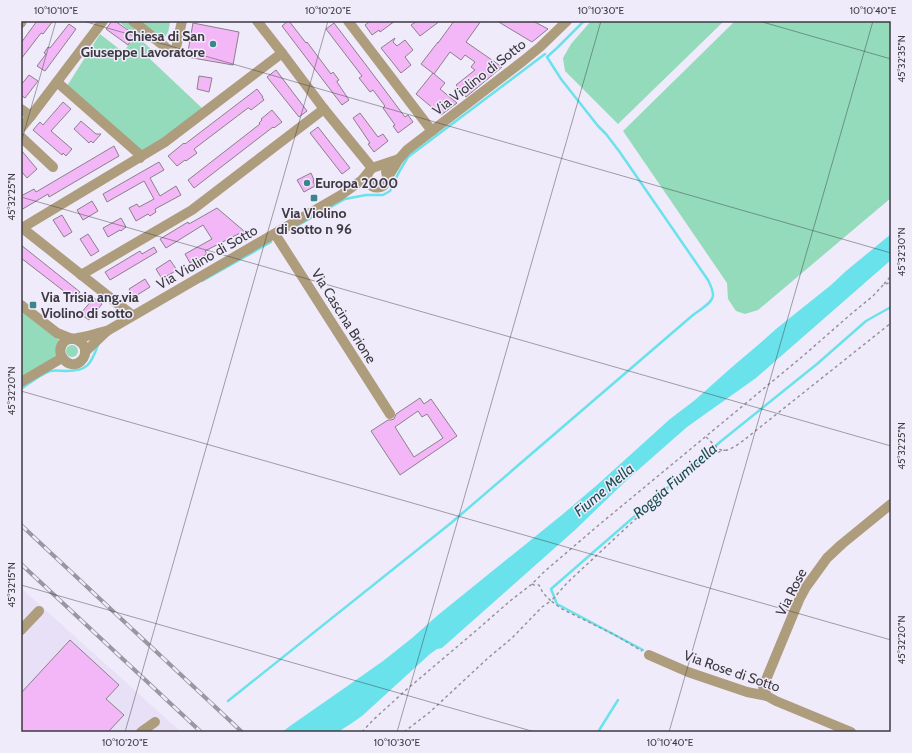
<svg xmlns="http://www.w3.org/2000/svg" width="912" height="753" font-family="Cabin,sans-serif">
<rect width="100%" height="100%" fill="#f0ebfa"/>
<polygon fill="#e7e0f6" points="21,588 181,732 21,732"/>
<g fill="#93dbbb">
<path d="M118,21H170C168,44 160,39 145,30L137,36L154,52L150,59L203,109L141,154L67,86L100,34L123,52L136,36Z"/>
<polygon points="591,21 724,21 618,124 565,71 563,58 571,44"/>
<polygon points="735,21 891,21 891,198 758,310 745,314 736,311 728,299 727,283 623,131"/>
<polygon points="21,309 55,335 59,341 58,354 53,359 21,378"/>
<circle cx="72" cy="351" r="6"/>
</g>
<polygon fill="#6ae2eb" points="891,234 891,260 756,378 687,427 629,478 575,530 442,648 437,649 430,654 362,716 352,723 338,732 282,732 290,726 346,687 383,661 412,638 438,615 563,514 597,485 670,419 695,400 732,367 758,345 776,329 831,285 846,271"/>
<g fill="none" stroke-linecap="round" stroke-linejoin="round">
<g stroke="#6ae2eb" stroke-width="2.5">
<polyline points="295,227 345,199 366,195 383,195 390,191 399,172 408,157 545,54"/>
<polyline points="202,281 271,242"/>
<path d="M21,389C28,384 43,373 50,371C55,370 61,371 66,371C88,371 91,364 98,345"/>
<polyline points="643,650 557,604 551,589 720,442 817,364 866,321 891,307"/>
<path d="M228,701L451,523L693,315C699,310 713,303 713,295C713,290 710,284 708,280L619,151L606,134L598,126L561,79L547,57L557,48L584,21"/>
<polyline points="598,732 618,700"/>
</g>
</g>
<g fill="#f3b7f7" stroke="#8b808b" fill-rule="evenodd">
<polygon points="37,21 53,21 43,34 41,33 21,59 21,43"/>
<polygon points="112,21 115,21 135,35 128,45 106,29"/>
<polygon points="288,21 289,21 306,43 307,42 331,74 333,72 339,80 337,81 337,82 349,100 342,105 282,26"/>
<polygon points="370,21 395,21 380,32 379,30 372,35 365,25"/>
<polygon points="417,21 440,21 420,36 411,25"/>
<polygon points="454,21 481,21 466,42 502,67 466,97 456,85 475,70 471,67 475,62 465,55 461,60 450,52 434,74 421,64 438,42 438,43"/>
<polygon points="497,21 533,21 548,29 532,42"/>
<polygon points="193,23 239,32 233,65 187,57"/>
<polygon points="334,23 366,65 405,117 408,115 413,122 398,133 393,126 395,125 383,108 385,106 373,90 370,92 363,83 359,78 362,76 326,29"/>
<polygon points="69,24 76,29 45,71 37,66 46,54 44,53 48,47 50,48"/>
<polygon points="395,38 393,42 397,46 405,40 413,50 405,57 411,65 401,73 381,48"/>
<polygon points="276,70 307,111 299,117 267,77"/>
<polygon points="433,73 445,83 440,89 457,103 441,115 416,94"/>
<polygon points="29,75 38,81 25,98 21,95 21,85"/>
<polygon points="199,76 212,78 209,92 197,89"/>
<polygon points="257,89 263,97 262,97 264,100 251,110 249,108 248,108 219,130 194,149 197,153 186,161 185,160 177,166 168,156 184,143 185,144"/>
<polygon points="63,102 71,109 51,131 72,149 66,156 63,153 62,155 33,130 40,122 43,125"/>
<polygon points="272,110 282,122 274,128 273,127 194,188 188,180 260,124 259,123 262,120 261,119"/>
<polygon points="360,113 378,137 383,134 388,141 374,152 368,144 370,143 353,118"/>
<polygon points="81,121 96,134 101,134 93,143 91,141 89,143 74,129"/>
<polygon points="318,127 350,168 342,174 310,133"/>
<polygon points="114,146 119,156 49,197 48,194 21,210 21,196 34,189 36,192"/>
<polygon points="21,150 37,169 27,178 21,171"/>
<polygon points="159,162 164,170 150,178 160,196 176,186 181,195 155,209 156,212 150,216 148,214 136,221 129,208 137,204 139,207 154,199 144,181 107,202 103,194"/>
<polygon points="311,173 314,180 313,181 315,186 304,192 297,180"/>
<polygon points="92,201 98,211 83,220 77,210"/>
<polygon points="217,208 244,231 205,251 207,254 190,263 185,254 212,239 203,225 166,248 160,239 188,222 189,224"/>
<polygon points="62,215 72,232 64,237 53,220"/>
<polygon points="121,218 126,227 121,231 120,230 108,237 103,228"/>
<polygon points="88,234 99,251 91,256 80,239"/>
<polygon points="21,245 80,292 74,299 21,258"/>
<polygon points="154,247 157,252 110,280 105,272 140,251 142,254"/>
<polygon points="170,260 177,270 162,279 156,269"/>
<polygon points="145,279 150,287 134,297 129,289"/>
<polygon points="94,298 102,304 89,320 80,314"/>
<path d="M420,398L424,404L431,399L457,436L400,475L371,431L388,420H391L394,419L396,414ZM418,411L422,417L427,414L443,438L414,457L395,427Z"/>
<polygon points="70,640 119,685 106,699 124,715 108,732 21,732 21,693"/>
</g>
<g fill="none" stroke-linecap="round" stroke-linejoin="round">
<g stroke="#97939e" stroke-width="1.5" stroke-dasharray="3 3" stroke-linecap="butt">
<polyline points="884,284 891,276"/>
<path d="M706,437C710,440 713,445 718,448C725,455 737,445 744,440L891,323"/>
<polyline points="532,584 534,585 539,585 543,593 551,601 567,583 642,513 692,468 709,455 725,450"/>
<polyline points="362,732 373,720 406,690 478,629 510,601 532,584 545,571 600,524 803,356 851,314 873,296 884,284 891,283"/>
<polyline points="404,732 430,712 488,658 512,638 542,607 551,601 562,609 615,635 642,651"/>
</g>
<g stroke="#ae9d7d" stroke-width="10">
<path d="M133,21L169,50C172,51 174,50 176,48L182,21"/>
<polyline points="257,21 282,53 324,109 372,168"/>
<polyline points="348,21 432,131"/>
<polyline points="21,23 22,21"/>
<polyline points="57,82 138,153 140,158"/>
<polyline points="21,109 31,116"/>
<polyline points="21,128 31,116 103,21"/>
<polyline points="21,137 53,167"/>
<path d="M368,173C363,193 393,192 386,172"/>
<polyline points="388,177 399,159 407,150 523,61 540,47 567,21"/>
<polyline points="21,227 132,315"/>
<polyline points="22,228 165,142 282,53"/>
<polyline points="275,234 390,414"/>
<polyline points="81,275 192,210 324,109"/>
<polyline points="21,305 57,333 72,339"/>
<path d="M75,339C80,341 84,344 85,349C86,354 84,358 81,361C69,372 52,352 65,341C69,338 73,339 77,338C87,337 97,333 107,331"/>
<polyline points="85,352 107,331 341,195 362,180 372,168 399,159"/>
<polyline points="21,382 62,358"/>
<polyline points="21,630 39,611"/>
<polyline points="649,655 688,672 747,692 767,696 776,701 851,732"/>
<polyline points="767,696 764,690 763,687 799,600 806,587 827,558 842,544 891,504"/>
<polyline points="141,732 155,722"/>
</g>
<defs>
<g id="rail">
<polyline points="21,525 242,732"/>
<polyline points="21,564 201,732"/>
</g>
</defs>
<use href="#rail" stroke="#9a97a1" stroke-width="4"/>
<use href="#rail" stroke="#f0ebfa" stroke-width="2.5" stroke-dasharray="8" stroke-linecap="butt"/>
</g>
<path fill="none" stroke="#3c3a40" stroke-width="1" stroke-opacity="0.45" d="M83,21L891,253M759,21L891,59M21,143L56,21M21,197L891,446M21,391L891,640M21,585L535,732M125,732L328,21M397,732L601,21M669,732L873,21"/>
<g fill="#3d858c" stroke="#f0ebfa" stroke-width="1.5">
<circle cx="213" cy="44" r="4"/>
<circle cx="307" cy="183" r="4"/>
<rect x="310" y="194" width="8" height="8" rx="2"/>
<rect x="29" y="301" width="8" height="8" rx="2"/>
</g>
<g text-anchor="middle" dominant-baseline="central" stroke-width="3" stroke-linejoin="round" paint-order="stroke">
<g font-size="14" font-weight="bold" fill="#3c3a40" stroke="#f0ebfa" text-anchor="start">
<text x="205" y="36" text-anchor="end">Chiesa di San<tspan x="205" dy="16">Giuseppe Lavoratore</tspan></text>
<text x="315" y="183">Europa 2000</text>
<text x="314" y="213" text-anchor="middle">Via Violino<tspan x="314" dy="16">di sotto n 96</tspan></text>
<text x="41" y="297">Via Trisia ang.via<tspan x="41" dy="16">Violino di sotto</tspan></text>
</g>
<g font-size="14" fill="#3c3a40" stroke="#f0ebfa">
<text transform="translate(479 77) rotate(-38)">Via Violino di Sotto</text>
<text transform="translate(207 257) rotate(-30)">Via Violino di Sotto</text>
<text transform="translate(344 316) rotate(58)">Via Cascina Brione</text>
<text transform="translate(791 592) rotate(-63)">Via Rose</text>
<text transform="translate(732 671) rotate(19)">Via Rose di Sotto</text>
</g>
<g font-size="15" font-style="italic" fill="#1b4f53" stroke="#f0ebfa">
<text transform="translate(675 481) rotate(-41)">Roggia Fiumicella</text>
<text transform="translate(604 490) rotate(-40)">Fiume Mella</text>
</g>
</g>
<rect width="912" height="753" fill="none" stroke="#f0ebfa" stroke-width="44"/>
<rect x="22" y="22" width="868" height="709" fill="none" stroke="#3c3a40" stroke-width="1.5"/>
<g font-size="10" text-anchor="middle" fill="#3c3a40">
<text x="56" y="14">10°10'10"E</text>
<text x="328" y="14">10°10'20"E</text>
<text x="601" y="14">10°10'30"E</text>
<text x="873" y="14">10°10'40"E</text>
<text transform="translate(901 59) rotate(-90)" y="4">45°32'35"N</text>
<text transform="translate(11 197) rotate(-90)" y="4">45°32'25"N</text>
<text transform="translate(901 252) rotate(-90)" y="4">45°32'30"N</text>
<text transform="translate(11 391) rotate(-90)" y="4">45°32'20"N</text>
<text transform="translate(901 446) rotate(-90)" y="4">45°32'25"N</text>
<text transform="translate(11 585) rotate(-90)" y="4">45°32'15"N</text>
<text transform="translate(901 640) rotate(-90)" y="4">45°32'20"N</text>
<text x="125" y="746">10°10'20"E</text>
<text x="397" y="746">10°10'30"E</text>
<text x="670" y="746">10°10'40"E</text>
</g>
</svg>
